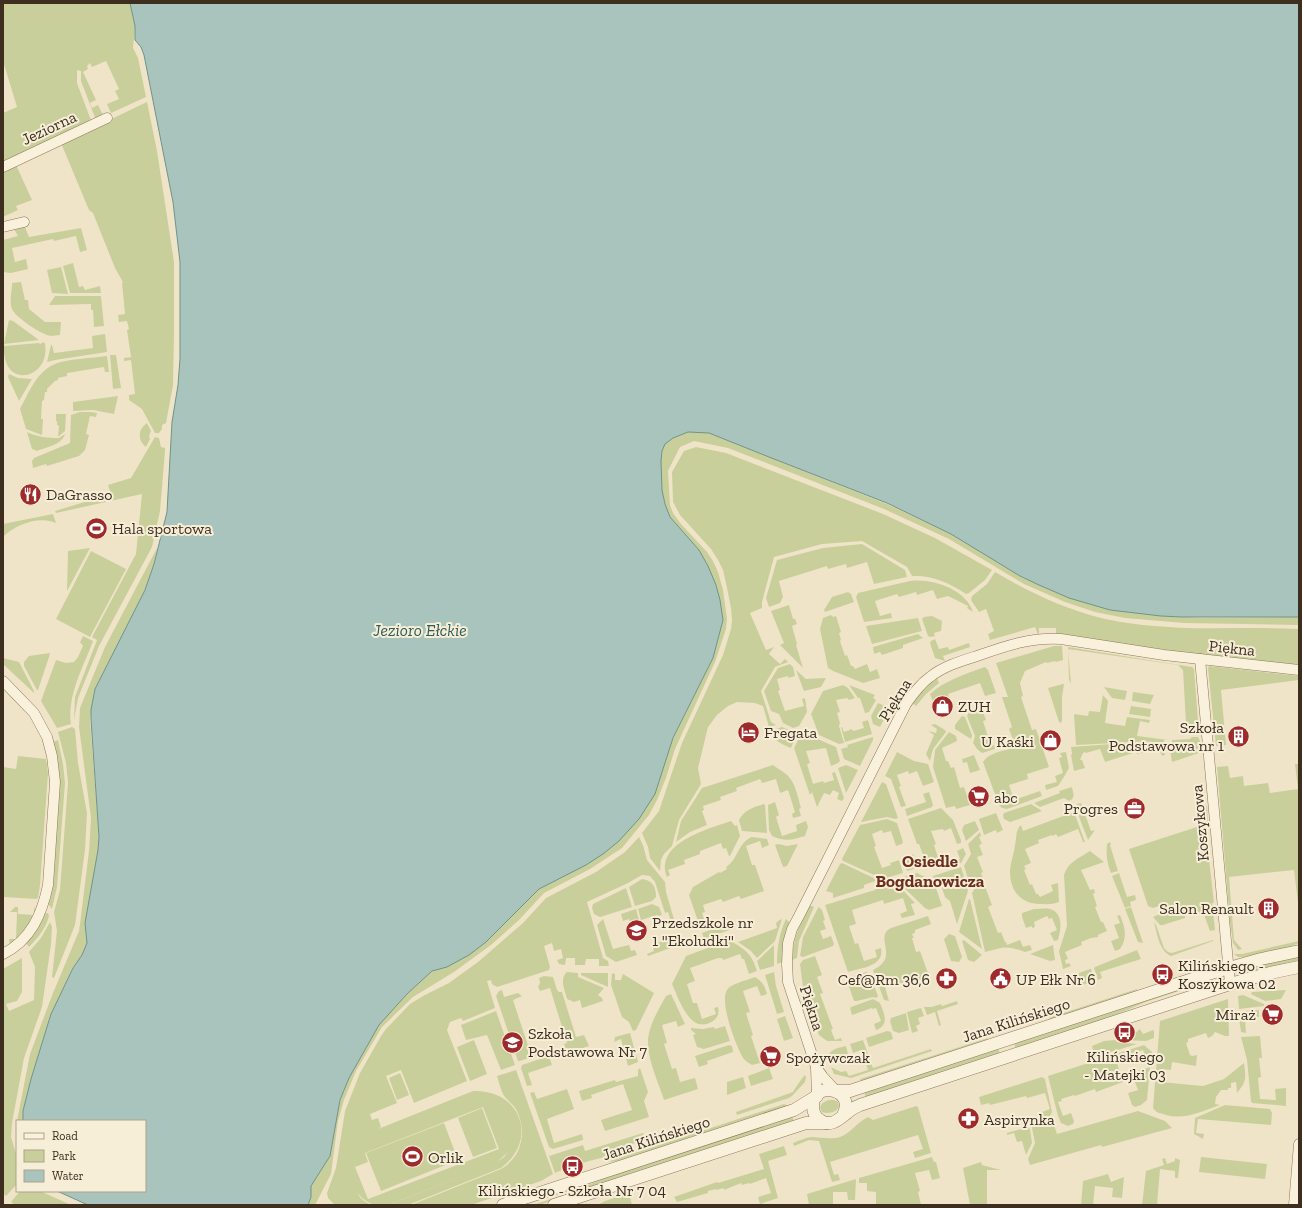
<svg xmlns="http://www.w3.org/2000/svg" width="1302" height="1208" font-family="'Zilla Slab',serif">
<rect width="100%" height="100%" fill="#f0e4c8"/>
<g fill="#c9cf9b" fill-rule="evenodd">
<polygon points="3,3 130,3 135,26 133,48 138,58 146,97 111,113 107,104 119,99 115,91 119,89 106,61 92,67 90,63 87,66 88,69 83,72 96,100 90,103 92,108 98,105 104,117 96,120 81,81 81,71 77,70 77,83 92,123 3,164 3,113 17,107 3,61"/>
<polygon points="147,102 157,151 174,262 174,334 173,385 166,423 162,425 162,429 159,433 155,433 142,409 129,400 129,395 135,394 131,360 124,361 124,358 131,357 127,330 129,329 127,321 119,322 118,315 125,314 122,283 123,282 115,268 93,213 89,210 61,143"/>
<polygon points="16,165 32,200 16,206 18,210 3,217 3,172"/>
<polygon points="25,227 29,237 81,228 87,250 80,252 76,236 54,241 53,239 12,248 15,262 26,259 28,269 11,273 3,272 3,240 18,236 14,229"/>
<polygon points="73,263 79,287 83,286 85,290 100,286 101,293 70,293 63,266"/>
<polygon points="61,267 68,294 52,293 47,270"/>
<path d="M21,282L25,300H28L29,309L45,322H61L60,335C57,335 53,336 51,336C42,335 15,317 12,309C9,302 12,291 12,283Z"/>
<polygon points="55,296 101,296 104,326 94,327 93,310 91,310 91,304 49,305"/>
<polygon points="9,320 13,321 39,340 4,344"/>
<polygon points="105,334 107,352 55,360 47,362 51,345 52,345 54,353 93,348 92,336"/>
<path d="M44,342L45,344C51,379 2,391 4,346L39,343L40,344Z"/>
<polygon points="110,355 116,355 121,388 113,389"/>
<path d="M107,356L109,372H105L104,367L67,373V376L58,378V380L55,381L47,389V392H45L44,400L42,401L41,419H43L42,435L26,429L20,409C28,394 37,371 55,364C67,359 93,358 107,356Z"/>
<polygon points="9,374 18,378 32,379 19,401 8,377"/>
<polygon points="118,396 114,414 93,410 73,411 73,402"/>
<polygon points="80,412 91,412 97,413 96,417 90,416 86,434 89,435 85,450 79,456 47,466 46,464 33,468 32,461 34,458 70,443 71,415"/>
<polygon points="56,414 66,414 65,431 59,436 58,436 59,426 57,425 57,421 56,421"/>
<path d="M147,423L151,431L149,436L150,439L146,447C137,440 138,429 147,423Z"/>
<path d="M27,432C37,437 48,438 59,438L65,434C62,445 46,447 37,451L32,449Z"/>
<polygon points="688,432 709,433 887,504 951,534 1003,565 1021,577 1069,598 1110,610 1161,616 1201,618 1299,617 1299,625 1184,623 1125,618 1095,612 1065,602 1024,584 949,539 884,509 728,448 694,441 680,447 668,471 670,505 673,513 681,524 707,552 713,561 718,572 723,590 727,619 726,629 715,662 675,749 666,778 657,800 649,815 622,848 590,869 544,893 519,920 491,945 454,972 413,997 382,1027 356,1071 344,1100 338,1121 331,1174 315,1205 308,1205 311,1197 311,1186 330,1156 340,1100 349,1078 379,1025 407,994 432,971 447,967 486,942 539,889 559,878 668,749 713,658 718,638 723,620 716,585 699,550 670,517 665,504 662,490 661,461 662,451 665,444 673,438"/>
<polygon points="155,437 159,438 161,447 165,448 165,451 160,511 152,547 99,646 78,698 74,720 75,697 97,640 92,637 136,554 142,494 56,513 55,511 111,494 108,485 131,478"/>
<path d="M696,447L726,453L883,514L935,538L992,570L985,580L969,593L966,594C950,583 932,575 912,576L907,567L862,541L822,544L774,557L762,602V608L750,613L766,650L774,647L769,654L780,664L785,659L788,662L775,667L761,691L771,722L776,725L769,727L763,706L755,703L737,702L728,706L717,715L708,727L698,768L701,784L679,820L672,846L664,854L661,860L660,871L650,858L648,847L642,833L659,811L662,802L682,743L723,655L731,629L732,620L731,608L727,588L723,570L718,560L711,549L680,515L673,502L672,472L684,451Z"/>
<path d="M53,514L56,523C40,515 14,525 3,537V524Z"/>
<polygon points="862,544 905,570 907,577 874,584 867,562 847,568 846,564 828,569 827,566 779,581 783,597 780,603 769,607 766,598 777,560 823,548"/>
<polygon points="90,548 67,591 68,551"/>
<polygon points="157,548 154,564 145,590 95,689 90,719 99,837 98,850 85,923 87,943 82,955 73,967 51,1014 31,1080 23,1111 23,1121 17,1121 30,1054 53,993 79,931 80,924 89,851 91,818 79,727 80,708 105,647"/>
<polygon points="91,551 126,569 90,637 56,619"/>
<path d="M995,572C1029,592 1064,609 1101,618C1125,624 1161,627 1186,628C1224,629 1261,627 1299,629V665L1197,655L1056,635V628H1039V635H1038L1035,627L990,640L988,634L994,631L986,609L979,612L971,600L972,596L987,584Z"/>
<path d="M910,581C932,578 966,589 973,612L967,608L968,606L948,596L937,599L933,590L917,595L916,592L899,597L897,594L875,601L880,616L891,613L892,618L864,622L856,597L858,593Z"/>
<polygon points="848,592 851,594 854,602 825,612 824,610 832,597"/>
<polygon points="789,605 793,619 795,619 797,624 792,626 797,644 796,645 803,668 780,645 784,643 771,611"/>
<polygon points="831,615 833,617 836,616 841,632 839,633 841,640 840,641 845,656 847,655 851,666 853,666 855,669 867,664 870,672 877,669 880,678 863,683 833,671 828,668 820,629 823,618"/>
<polygon points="932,616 942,621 941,631 934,633 935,636 930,637 928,636 922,619 924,617"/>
<polygon points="918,618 922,631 872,644 866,626"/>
<polygon points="918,634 923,638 903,645 903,648 882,655 880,652 874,654 873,647"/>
<path d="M83,636L93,641C83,668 67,695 71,724L57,728L41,701L56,660L66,663L74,662L78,657L83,646L80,642Z"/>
<polygon points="935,639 939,649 948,647 949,650 969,643 970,647 943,656 945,661 935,658 930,643 931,641"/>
<path d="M1054,646H1062L1063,660L1056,662L1055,661L1047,663L1046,662L1025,671L1020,683L1023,696L1021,697L1032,730L1036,729L1049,767L1027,774L1028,779L1009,785L1014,800L1040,791L1042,796L1007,809L1002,808L999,805L983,762C989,752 1005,751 1016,747L1009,729L1012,727L1002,697H1008L996,663Z"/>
<polygon points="1068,647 1192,667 1194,669 1198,721 1198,723 1194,725 1186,723 1183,670 1178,665 1068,649 1071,684 1069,680"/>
<polygon points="50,653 49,657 38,690 37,690 24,666 24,662 29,656"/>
<polygon points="3,658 19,662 34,691 34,693 3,664"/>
<polygon points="790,664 793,667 795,676 788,678 788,676 777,679 780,690 778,691 785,711 804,706 802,699 805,698 807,712 799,726 793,728 783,723 779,714 771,711 764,691 778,668"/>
<polygon points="1209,666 1299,676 1299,680 1221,690 1226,745 1216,746 1208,668"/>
<path d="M985,667L988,670L996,693L985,696L980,683L948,694L949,697L935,702L936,703L934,704L930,694C946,680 965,674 985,667Z"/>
<polygon points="796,670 806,679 826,678 821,687 804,691"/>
<polygon points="937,678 939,683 926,694 916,706 912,703 922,690"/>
<polygon points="1063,684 1064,684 1062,697 1062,721 1061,723 1059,722 1048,688"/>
<polygon points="843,685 848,688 855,698 849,700 847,698 836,700 840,712 837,713 840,723 839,726 844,743 839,744 819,735 811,714 823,691"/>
<polygon points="849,685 875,695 873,698 876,700 869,712 865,713 860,698 858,698"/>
<polygon points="1104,687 1127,691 1125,700 1112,698"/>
<polygon points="1133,692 1154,695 1150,704 1132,701"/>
<polygon points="1103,695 1108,701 1105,723 1125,726 1127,717 1150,720 1149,723 1140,721 1137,736 1168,740 1164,740 1165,755 1162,756 1158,747 1137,754 1136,752 1105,762 1100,749 1086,753 1085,752 1083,753 1080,760 1082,760 1085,768 1074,771 1071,755 1072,754 1071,747 1154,741 1076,745 1074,714 1088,716 1089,711 1100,712"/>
<polygon points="878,703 890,708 880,727 873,724 871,716"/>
<polygon points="981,706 986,720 983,721 991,746 994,745 995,749 982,753 977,749 973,743 975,736 967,716 969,712"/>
<polygon points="1131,706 1151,709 1150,717 1129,714"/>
<polygon points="962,716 965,717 972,735 971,739 955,729 955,725"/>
<polygon points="868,720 872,734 845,742 841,727 842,727 844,732 852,729 853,731 864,728 862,722"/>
<polygon points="935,724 945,730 946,732 933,749 930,761 926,754 934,735 928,731 936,733 937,729 931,725"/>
<polygon points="72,727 75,729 78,763 87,813 85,850 75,925 54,978 52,977 57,931 54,912 60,890 68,783 66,763 58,732"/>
<path d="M782,727L797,734L791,748C781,744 774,741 771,731Z"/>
<polygon points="949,732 956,736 957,741 942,748 946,761 948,761 951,768 954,767 960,788 964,787 970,805 956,809 955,806 946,808 933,767 935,750"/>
<polygon points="800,736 809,740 813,737 836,747 840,761 838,763 831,766 826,748 806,751 810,763 807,764 813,784 823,781 824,783 834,780 832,773 835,772 844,798 842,801 837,799 839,793 833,790 830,795 824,793 817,807 812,792 810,795 794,748"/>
<polygon points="873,737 873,740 860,766 844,759 841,749 848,747 847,745"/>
<path d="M1192,737H1198C1201,742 1202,749 1199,753L1172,762L1170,749H1172V740L1190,739Z"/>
<polygon points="58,740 63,764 65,783 57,887 52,909 48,904 59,778 57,758 53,742"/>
<polygon points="897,752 914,761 928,764 934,782 923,786 917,771 909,774 908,771 897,775 901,786 899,787 906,806 901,807 891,779 885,776"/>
<polygon points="1066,752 1069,768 1064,777 1058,786 1046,790 1045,785 1057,782 1055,776 1063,773 1059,758 1062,757 1060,753"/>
<polygon points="974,755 980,770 970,773 967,762 963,763 962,759"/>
<polygon points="18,756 46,759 48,773 40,885 38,898 36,899 4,897 3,893 3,767 16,769"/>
<polygon points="1295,764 1299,764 1299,911 1294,870 1229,877 1234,940 1242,949 1238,950 1233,943 1230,922 1217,767 1228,766 1230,778 1243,776 1244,786 1268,783 1270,793 1298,789"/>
<path d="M773,765C778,769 786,773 789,777C796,785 798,798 801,808L799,809L801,816L793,818L792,814L795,812L788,790L780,793L776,779L762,783L760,779L736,788L737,791L720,797L721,800L703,806L704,810L702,811L707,825L690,832L676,842L681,821L702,788Z"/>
<polygon points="846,765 858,770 846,793 838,768"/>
<polygon points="882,782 886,784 898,818 895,819 887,817 861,822"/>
<path d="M1072,787C1073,793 1076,798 1069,801L1064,798L1040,807L1034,803L1060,793L1059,791Z"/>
<polygon points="929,792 933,805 932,807 907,816 905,809 926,802 923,794"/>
<path d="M775,802L779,815L776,817L782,836L797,831L796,825L806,821L808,827L805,836C791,840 786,842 772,836L769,830L768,805Z"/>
<polygon points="1081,803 1091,831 1095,830 1088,840 1076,809 1077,804"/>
<path d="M764,804L765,805L767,833L742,831L739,820C744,810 754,807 764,804Z"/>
<polygon points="1031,804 1042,811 1010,822 1004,819 1003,815 1004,813"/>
<polygon points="1204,805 1207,806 1208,823 1205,824 1214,903 1212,903 1215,930 1210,931 1203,912 1191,916 1190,914 1185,916 1185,918 1163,925 1160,925 1153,917 1162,913 1159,906 1153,908 1148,906 1129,849 1203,825 1201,806"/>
<polygon points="941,808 953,820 961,840 961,843 957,844 951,828 944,831 943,829 931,831 936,844 934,845 940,864 948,861 949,863 960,859 957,851 963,848 966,854 961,863 943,869 932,863 929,864 926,863 919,844 917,844 908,819"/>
<path d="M1074,812L1085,842H1083L1078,829L1058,837L1056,834L1053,836L1052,835L1038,840L1039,843L1025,849L1031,863L1024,866L1026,869L1024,870L1030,885L1032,884L1036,894H1038L1040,897L1053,891L1051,885L1058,883L1059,902C1052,905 1045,904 1038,904C1020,903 1010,890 1010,872C1010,864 1014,854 1015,845C1017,838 1015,830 1021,825L1023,831Z"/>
<polygon points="996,813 1003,830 997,833 996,830 984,835 979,819"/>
<polygon points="887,819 897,823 903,842 902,844 896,846 891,831 883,833 882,830 872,834 876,846 874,847 882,868 891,865 890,863 899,860 903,873 883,879 843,861 842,859 860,825"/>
<path d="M731,821L735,826L737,825L740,836L730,856H729L726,848L723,849L721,843L700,851V854L684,860L685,864L668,870L670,875L667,877C654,843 708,829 731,821Z"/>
<polygon points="975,821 979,830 966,841 962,830 964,825"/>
<polygon points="980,832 981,836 979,837 982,844 979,845 983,855 977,857 983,872 981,873 984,881 974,885 970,885 964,866 971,854 968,844"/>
<path d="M639,837L643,845L647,860L665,882L666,892L675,923L672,925L668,912L665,913L655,882L650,876L642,875L628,883L587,902L603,958L608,961L609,966H599V959H586L585,965H575V958H566L565,965L559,964L557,960L563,958L561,949L554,951L552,943L544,946L550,967L549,970L497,987L492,984L491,980L487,981L495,1008L463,1021L461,1018L450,1022L447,1030L467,1081L414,1103L401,1070L386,1076L397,1103L370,1114L372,1120L378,1118L381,1127L378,1129L473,1091C521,1089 539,1140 501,1168L408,1205H389L497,1162L504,1157L508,1152L497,1162L391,1204C375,1207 369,1205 357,1193C360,1198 366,1203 372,1205H335L328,1198L327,1193L336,1168L345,1111L360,1073L381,1036L386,1029L410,1004L423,996L449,983L478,962L523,923L546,898L596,872L625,852ZM483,1107L499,1149L368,1199L355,1167L368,1162L365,1153Z"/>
<path d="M752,837L767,839L769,845L762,848L760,841L746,846L752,865H755L764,891L741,899L739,896L723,902L721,899L703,905L705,912L702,913L706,925L700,927L689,895L693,887L719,872L720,873L727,869L726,867C738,860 738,842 752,837Z"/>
<path d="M1110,842L1111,845H1110L1118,871L1111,873C1107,863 1106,855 1107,844Z"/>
<polygon points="778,844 787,846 798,844 787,866 783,867 775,845"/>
<path d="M1090,851L1104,862L1081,870L1090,890L1094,889L1095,893L1093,894L1097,906L1095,907L1101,922H1103L1107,931L1098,935V937L1091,938L1081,942L1082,945L1065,952L1068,959L1065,960L1066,964L1069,963L1071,966L1063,969L1059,951L1067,926L1064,875C1068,862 1079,858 1090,851Z"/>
<polygon points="913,854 915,858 918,857 922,866 907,871 905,863 910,856"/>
<polygon points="842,863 878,880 864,885 864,888 833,898 833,893 826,891 840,864"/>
<polygon points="961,867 968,891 957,924 950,901 945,897 941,885 935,881 933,876"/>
<polygon points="917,873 927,878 929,882 936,888 942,906 929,910 925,908 897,881 897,879"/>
<polygon points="1119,873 1127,897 1135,895 1136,900 1130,902 1131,906 1125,908 1112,876"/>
<path d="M642,879C653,880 656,888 656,897L652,901L635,906L629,887Z"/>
<path d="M890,881L896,883L915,903L911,904L915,915L902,918L900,914L907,911L903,898L884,904L883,900L852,910L856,924L849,926L855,944L858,943L864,961L877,957L875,950L881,948C885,966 861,968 848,972L825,905L875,890L878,885Z"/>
<path d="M984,884L992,905L988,907L998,933L1001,932L1005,942H1006L1007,945L1020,940L1023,947L1030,945L1032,950L1025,952C1005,945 1005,947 985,952L972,893L975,888Z"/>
<polygon points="626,888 632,907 600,917 594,914 592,908 593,904"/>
<polygon points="969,899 970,899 982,949 959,932"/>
<polygon points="652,904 659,907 662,915 658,916 657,915 641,920 638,909"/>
<path d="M809,905L814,907L799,941L797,958L792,960C793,939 800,923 809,905Z"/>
<polygon points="15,907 18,907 18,914 34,915 34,908 37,911 29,927 10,946 9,939 16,939 17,912 10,912"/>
<polygon points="819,907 822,910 825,920 823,921 826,929 820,931 823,939 831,936 834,944 833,946 803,957 800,956 803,937 818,908"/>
<polygon points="1131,907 1143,943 1138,942 1125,909"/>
<polygon points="636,909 639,920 635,921 635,924 631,925 629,919 623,921 621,914"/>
<path d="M1034,909C1039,909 1046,908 1050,909C1064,913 1061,930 1058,940L1054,941L1050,933L1057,930L1052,918L1049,919L1047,916L1034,922L1035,927L1032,928V926L1026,928L1022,917V913Z"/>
<path d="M45,913H48L49,916C46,928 38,938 29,947L26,943L35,933Z"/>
<path d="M1120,915C1125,928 1128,937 1120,949L1115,951L1111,941L1119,938L1114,925L1120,923L1117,916Z"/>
<path d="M928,916L931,924L915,930V933L912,934L914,938H912L916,952L920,951L929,976L903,985V983L900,984L899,982L885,987L889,1001L884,1000L873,970C901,957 873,937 891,928Z"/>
<polygon points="603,919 613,949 629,945 631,951 635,950 637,955 616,962 606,956 597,925"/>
<polygon points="782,919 775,941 757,958 751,951 738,942 777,928 776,923 778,921"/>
<path d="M786,919L790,923V925L783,962L777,964C777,948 779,934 786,919Z"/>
<polygon points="50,922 52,927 51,944 42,1007 24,1058 12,1123 11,1137 17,1157 17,1184 6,1196 3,1193 3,969 22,958 22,992 17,1001 6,1004 9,1011 34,1000 35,967 29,952 41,938"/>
<polygon points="733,922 735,928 704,939 702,933"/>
<path d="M1154,922L1156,925L1164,948L1168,952L1172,953L1213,940V941L1171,956C1159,951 1157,933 1154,922Z"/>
<polygon points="949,934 955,936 962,957 959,962 951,961 944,939"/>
<polygon points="677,936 679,945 648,956 647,954 654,951 652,945"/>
<path d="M729,940C745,949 752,954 757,971L749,974L744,959H742L740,954L723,960L722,958H718L690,968L695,981L687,984L693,1003H697L702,1019L716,1014L714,1008L718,1007C719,1012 719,1017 713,1021C690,1036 679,999 672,984L686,956Z"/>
<polygon points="964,940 982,955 974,962 968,960 962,941"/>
<polygon points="1299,941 1299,943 1289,947 1243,957 1238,957 1234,954 1242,954"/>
<polygon points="774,945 774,966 760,970 757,961"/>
<polygon points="1053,945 1055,960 1050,961 1030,954"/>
<polygon points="1137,950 1141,959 1100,972 1102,978 1098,980 1094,968 1095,967"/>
<polygon points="1299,955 1299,962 1247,974 1243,974 1239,972 1239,970"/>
<polygon points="815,956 822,975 817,977 823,993 820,994 833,1029 831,1030 835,1040 841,1038 842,1041 827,1041 819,1035 803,987 800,964 803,960"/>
<polygon points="1090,969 1091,969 1095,981 1076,987 1071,985 1065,978"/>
<path d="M567,972L578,973V977L604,988L598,995L602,998L603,1001L582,1008L580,1000L574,1002L567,999C565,990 559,979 567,972Z"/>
<polygon points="774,972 776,986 784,1012 777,1014 765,975"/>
<polygon points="866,972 869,973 878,996 876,998 873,997 857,1001 854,1001 847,981 849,978"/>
<polygon points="581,973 608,973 608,987 581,975"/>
<polygon points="612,973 615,974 615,980 621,980 623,974 654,993 636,1030 633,1031 629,1022 622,1017 611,985"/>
<polygon points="544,976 553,977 557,990 559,992 562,992 576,1037 584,1035 589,1046 567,1053 564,1044 567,1043 550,988 540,991 538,987 540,983 539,978"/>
<path d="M755,977C762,981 765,986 767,994L761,996L757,986L743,991L750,1012L746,1013L753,1035L751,1036L760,1063L752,1065C749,1063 745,1061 743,1058C736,1046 719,1002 727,990C730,984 748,980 755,977Z"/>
<polygon points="1206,980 1206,982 1146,1002 1108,1018 1016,1049 1014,1043"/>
<polygon points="1137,989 1137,990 1129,994 1047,1021 1051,1017"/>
<polygon points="502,990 504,997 518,993 522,996 513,1000 531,1055 554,1048 555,1049 520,1061 518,1061 496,996 499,991"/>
<polygon points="1286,990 1281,999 1265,1001 1251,994 1252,992"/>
<path d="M671,994L685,1024L678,1027L676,1021L662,1025L667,1043L664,1044L672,1069L676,1068L680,1082L695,1078L698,1089L664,1100C658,1081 644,1053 649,1033C652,1020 660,1007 666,996Z"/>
<polygon points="1243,995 1264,1004 1264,1006 1239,1009 1238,996"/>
<path d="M873,999L880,1003C884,1013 890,1025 876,1030L874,1024L881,1021L876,1008L872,1009V1008L852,1015L850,1008L851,1007Z"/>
<path d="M1228,999L1229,1036H1225L1215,1032L1212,1036L1208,1038L1206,1033L1188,1039V1042L1186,1043L1190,1055L1192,1056L1197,1055L1196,1066L1172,1062L1171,1070L1161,1069L1160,1082L1203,1086L1224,1079L1244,1063C1246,1078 1247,1081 1237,1093L1236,1082L1231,1083V1088H1228V1090H1221L1216,1097L1215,1104L1220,1105C1200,1112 1183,1121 1163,1114C1158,1113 1156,1112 1153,1108L1160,1021Z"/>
<polygon points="957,1001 958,1004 937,1011 941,1025 939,1026 935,1012 927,1015 924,1007 932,1007 941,1004 942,1006"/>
<polygon points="921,1008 924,1016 918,1018 920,1024 916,1026 918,1031 912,1033 907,1012"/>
<polygon points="1259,1010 1259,1017 1245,1018 1246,1033 1241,1032 1239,1018 1245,1011"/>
<polygon points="496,1011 515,1065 501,1070 487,1035 466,1040 461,1025"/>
<polygon points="906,1013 909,1030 899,1033 893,1031 890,1021 891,1018"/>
<polygon points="785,1016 793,1038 784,1041 777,1019"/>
<polygon points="725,1026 730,1041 704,1049 697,1047 693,1035 696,1034 691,1030 691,1028 703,1029 714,1027 715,1029"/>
<polygon points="1140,1029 1143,1034 1153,1030 1154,1031 1154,1038 1146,1041 1118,1040 1133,1035"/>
<polygon points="887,1031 891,1032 893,1039 869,1047 866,1038"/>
<polygon points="630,1033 638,1062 628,1066 621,1039 614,1042 615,1037"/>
<polygon points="1260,1036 1262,1058 1259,1058 1261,1077 1258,1078 1260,1099 1276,1100 1275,1089 1286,1088 1286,1106 1252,1103 1251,1101 1247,1060 1241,1037"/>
<polygon points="988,1038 986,1041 861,1082 860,1079"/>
<polygon points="474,1040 487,1074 470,1081 457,1047"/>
<polygon points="863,1040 868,1054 864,1056 861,1050 853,1053 850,1044"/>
<polygon points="1115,1040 1117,1042 1137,1044 1095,1057 1092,1046 1104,1041"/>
<polygon points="729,1045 732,1046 733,1052 707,1061 708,1064 699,1067 695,1056"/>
<polygon points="1144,1045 1152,1052 1151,1061 1148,1064 1143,1050 1123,1056 1124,1060 1117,1063 1123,1082 1096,1092 1095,1089 1075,1096 1074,1095 1061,1099 1062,1101 1058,1102 1063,1116 1071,1113 1074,1121 1073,1124 1068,1126 1061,1123 1058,1116 1048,1076"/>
<path d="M846,1046L848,1054L842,1056L843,1063L834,1059L828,1058C829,1049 838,1048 846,1046Z"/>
<polygon points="998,1048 1000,1054 866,1098 864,1092"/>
<polygon points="931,1049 932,1051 851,1078 834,1074 831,1067 841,1072 846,1071 849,1076 868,1070 866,1064 871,1063 873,1068"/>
<polygon points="549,1056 552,1065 528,1073 532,1085 527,1086 521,1068 522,1065"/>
<polygon points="1150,1067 1147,1100 1141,1105 1135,1107 1132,1105 1128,1093 1138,1090 1133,1077 1136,1076 1135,1072"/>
<polygon points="640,1068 648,1092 644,1101 649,1117 605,1131 601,1120 632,1110 623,1084 591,1095 592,1098 582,1101 579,1091 615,1080 616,1082 638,1076 638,1070"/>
<polygon points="769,1068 773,1079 751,1086 748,1076"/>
<path d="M516,1070L553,1174L541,1181L471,1205H411L501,1169C522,1157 527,1132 517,1111C514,1105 509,1102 505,1097C501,1092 499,1082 497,1076Z"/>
<polygon points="400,1073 409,1095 397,1100 389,1078"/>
<path d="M805,1075L806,1077L805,1082L792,1096L789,1098L737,1115L736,1112L793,1092C795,1088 802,1078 805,1075Z"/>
<polygon points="743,1077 746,1088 727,1095 727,1082"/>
<polygon points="1042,1077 1045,1079 1052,1112 1050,1116 1044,1117 1042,1112 1050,1109 1045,1093 1027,1098 1026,1096 990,1105 989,1103 981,1105 979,1097"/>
<polygon points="567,1089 574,1109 547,1119 554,1143 582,1134 583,1139 583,1140 553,1149 549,1147 530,1093 534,1092 537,1099"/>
<path d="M829,1100H834L838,1102L839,1107C835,1113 828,1114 822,1112L820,1108C821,1103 825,1101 829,1100Z"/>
<polygon points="784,1104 789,1106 621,1161 607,1162"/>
<polygon points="1225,1105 1270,1109 1272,1113 1271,1125 1198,1119 1196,1133 1204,1134 1203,1139 1194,1134 1195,1118"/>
<path d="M916,1106L918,1107L931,1153L915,1158L913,1152L923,1149L918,1135L830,1162L834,1175L838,1174L840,1180L832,1182L819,1141L809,1140L794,1146L793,1143C798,1141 805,1138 811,1137C821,1137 829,1140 840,1137C851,1133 857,1122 868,1117L873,1120Z"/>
<polygon points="482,1108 497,1148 473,1157 458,1118"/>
<polygon points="1138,1111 1165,1121 1172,1128 1102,1147 1101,1145 1030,1165 1028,1159 1035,1143 1032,1128 1033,1126 1053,1122 1057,1134"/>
<polygon points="792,1116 794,1121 539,1205 533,1205 563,1195 610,1176"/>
<polygon points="444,1123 458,1160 381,1191 366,1153"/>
<polygon points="1028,1127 1030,1129 1032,1143 1026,1155 1022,1141 1017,1142 1014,1133 1007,1135 1007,1133"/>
<path d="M643,1133L646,1140L628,1145L627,1151C602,1159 580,1161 555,1173L549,1156L583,1145L585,1151Z"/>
<polygon points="784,1146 787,1155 768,1161 778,1198 760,1204 758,1197 771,1193 766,1178 750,1184 749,1183 742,1185 741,1183 724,1190 724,1188 716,1190 716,1189 708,1191 708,1193 677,1202 674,1197 717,1182 718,1183 764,1169 759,1154"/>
<polygon points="932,1157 934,1162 936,1162 940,1178 932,1180 929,1170 915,1173 920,1191 918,1192 921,1205 869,1205 876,1205 876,1192 867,1191 867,1183 859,1183 859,1178"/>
<polygon points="1201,1157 1267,1164 1265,1179 1199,1172"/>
<polygon points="1165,1158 1167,1164 1175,1161 1175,1158 1180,1160 1178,1178 1175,1178 1175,1171 1160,1169 1157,1205 1142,1205 1146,1171 1164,1165 1162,1159"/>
<polygon points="981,1162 982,1165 1001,1170 987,1170 987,1205 970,1205 963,1168"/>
<polygon points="1108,1174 1111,1182 1124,1177 1122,1198 1112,1197 1113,1188 1095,1186 1093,1205 1081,1205 1083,1181"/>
<polygon points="856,1179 855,1200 848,1200 847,1192 833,1192 833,1205 809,1205 807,1194"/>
<polygon points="20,1191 40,1191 71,1205 15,1205 11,1202"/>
<polygon points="629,1193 632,1205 598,1205 605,1201"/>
</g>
<polygon fill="#a9c4bc" stroke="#6f938a" points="130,3 1299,3 1299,617 1182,617 1161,616 1110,610 1069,598 1039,585 1020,576 951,534 887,503 769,457 709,433 688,432 673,438 665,444 662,451 661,461 662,490 665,504 670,517 699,550 708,566 716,585 720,600 723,620 713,658 673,738 655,794 639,819 619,841 603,854 586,865 539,889 486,942 469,955 447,967 432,971 407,994 379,1025 349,1078 340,1100 330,1156 311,1186 311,1197 308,1205 88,1205 57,1191 145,1191 145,1121 23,1121 23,1111 31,1079 51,1014 73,968 82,955 87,943 85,923 98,850 99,837 91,719 91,710 95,689 145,590 154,564 167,512 172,422 178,385 180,359 180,262 173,202 144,55 141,47 135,40 135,26"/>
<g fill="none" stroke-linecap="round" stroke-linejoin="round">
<defs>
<g id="minor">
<polyline points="3,167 107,118"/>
<polyline points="3,227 24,222"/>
<polyline points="1200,659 1230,984"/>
<path d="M3,681L34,713L47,737L52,756L55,782L48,885C42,914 31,940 3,954"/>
<polyline points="816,1067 823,1077 836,1091"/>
<path d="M817,1096L816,1067L788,982L787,964L788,943L792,929L799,916L906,704C913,694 920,684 930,677C944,666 961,661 977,656C1005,646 1031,637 1061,639L1164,655L1299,670"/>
<polyline points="1294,1205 1299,1144"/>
</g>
<g id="tertiary">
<polyline points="836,1091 850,1091 856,1089 1208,974 1261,959 1299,951"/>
<path d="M842,1117C859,1089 813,1079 813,1106C813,1112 815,1117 820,1120C831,1128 839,1119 847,1113C851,1109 856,1107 860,1105L1230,984L1270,973L1299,967"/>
<polyline points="503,1205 794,1110 817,1096"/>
<polyline points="554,1205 806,1123 826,1123"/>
</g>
</defs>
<use href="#minor" stroke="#8d765c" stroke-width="11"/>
<use href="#tertiary" stroke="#8d765c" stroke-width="13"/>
<use href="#minor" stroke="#faf1dc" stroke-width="10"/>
<use href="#tertiary" stroke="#faf1dc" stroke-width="12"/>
</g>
<defs>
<symbol id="restaurant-disc" viewBox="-11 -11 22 22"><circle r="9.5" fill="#9e2a2b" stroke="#f7eed8"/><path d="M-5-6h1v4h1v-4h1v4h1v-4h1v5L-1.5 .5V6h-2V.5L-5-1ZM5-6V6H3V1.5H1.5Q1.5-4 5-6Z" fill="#fff"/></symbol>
<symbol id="stadium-disc" viewBox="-11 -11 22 22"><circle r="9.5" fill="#9e2a2b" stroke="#f7eed8"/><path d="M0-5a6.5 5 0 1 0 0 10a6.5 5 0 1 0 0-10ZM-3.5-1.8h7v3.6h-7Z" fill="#fff"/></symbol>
<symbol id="shop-disc" viewBox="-11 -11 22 22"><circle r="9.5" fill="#9e2a2b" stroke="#f7eed8"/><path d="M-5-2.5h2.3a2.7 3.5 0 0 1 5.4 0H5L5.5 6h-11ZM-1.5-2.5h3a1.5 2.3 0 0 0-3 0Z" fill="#fff"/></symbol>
<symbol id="hotel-disc" viewBox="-11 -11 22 22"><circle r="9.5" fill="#9e2a2b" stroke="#f7eed8"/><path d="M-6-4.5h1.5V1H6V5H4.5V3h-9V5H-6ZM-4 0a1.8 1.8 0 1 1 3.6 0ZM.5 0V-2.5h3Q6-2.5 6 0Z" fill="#fff"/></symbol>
<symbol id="building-disc" viewBox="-11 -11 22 22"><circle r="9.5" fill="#9e2a2b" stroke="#f7eed8"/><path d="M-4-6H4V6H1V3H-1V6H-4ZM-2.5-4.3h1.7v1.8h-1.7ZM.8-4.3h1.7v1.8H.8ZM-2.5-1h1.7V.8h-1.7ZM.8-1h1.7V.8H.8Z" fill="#fff"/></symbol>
<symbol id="supermarket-disc" viewBox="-11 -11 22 22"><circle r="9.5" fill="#9e2a2b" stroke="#f7eed8"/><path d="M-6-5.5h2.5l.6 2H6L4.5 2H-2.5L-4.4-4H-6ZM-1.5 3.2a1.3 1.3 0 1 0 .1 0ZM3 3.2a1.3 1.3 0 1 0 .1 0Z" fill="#fff"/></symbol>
<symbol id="office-disc" viewBox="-11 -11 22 22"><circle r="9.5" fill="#9e2a2b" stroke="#f7eed8"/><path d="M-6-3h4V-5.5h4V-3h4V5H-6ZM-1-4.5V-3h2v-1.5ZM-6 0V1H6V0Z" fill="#fff"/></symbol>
<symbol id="school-disc" viewBox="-11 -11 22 22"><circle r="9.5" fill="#9e2a2b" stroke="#f7eed8"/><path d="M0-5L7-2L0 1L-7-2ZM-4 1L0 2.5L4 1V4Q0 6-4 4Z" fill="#fff"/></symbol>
<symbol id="bus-disc" viewBox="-11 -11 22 22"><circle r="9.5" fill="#9e2a2b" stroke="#f7eed8"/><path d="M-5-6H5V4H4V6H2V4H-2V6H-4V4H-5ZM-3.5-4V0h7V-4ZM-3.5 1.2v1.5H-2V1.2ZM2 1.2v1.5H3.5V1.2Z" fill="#fff"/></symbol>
<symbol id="pharmacy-disc" viewBox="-11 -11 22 22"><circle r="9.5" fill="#9e2a2b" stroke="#f7eed8"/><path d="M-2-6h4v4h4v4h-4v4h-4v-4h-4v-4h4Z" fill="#fff"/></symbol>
<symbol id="civic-disc" viewBox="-11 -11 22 22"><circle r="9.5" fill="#9e2a2b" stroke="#f7eed8"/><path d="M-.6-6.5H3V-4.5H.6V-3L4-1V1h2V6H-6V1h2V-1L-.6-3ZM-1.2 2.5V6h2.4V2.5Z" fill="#fff"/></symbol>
</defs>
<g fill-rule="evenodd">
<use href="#restaurant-disc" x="18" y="482" width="25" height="25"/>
<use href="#stadium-disc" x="84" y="516" width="25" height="25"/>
<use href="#shop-disc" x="930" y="694" width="25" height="25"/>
<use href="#hotel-disc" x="736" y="720" width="25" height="25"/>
<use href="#building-disc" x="1226" y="724" width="25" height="25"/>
<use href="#shop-disc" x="1038" y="728" width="25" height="25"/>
<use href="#supermarket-disc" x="966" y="784" width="25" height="25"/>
<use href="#office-disc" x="1122" y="796" width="25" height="25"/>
<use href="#building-disc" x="1256" y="896" width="25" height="25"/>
<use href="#school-disc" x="624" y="918" width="25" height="25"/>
<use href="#bus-disc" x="1150" y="962" width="25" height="25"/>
<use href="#pharmacy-disc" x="934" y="966" width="25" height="25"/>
<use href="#civic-disc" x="988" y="966" width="25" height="25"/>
<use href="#supermarket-disc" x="1260" y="1002" width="25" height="25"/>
<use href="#bus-disc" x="1112" y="1020" width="25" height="25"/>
<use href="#school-disc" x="500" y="1030" width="25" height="25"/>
<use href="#supermarket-disc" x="758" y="1044" width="25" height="25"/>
<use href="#pharmacy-disc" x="956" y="1106" width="25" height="25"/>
<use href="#stadium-disc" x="400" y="1144" width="25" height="25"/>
<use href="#bus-disc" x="560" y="1154" width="25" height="25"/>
</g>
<g text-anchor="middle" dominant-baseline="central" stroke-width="4" stroke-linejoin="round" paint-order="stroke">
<g font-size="16" fill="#3d2e20" stroke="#f7eed8">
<text transform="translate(49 128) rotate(-25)">Jeziorna</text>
<text transform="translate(1232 648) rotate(6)">Piękna</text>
<text transform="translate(895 700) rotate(-58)">Piękna</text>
<text transform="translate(1200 823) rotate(-95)">Koszykowa</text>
<text transform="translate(812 1008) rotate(72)">Piękna</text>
<text transform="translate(1016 1020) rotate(-18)">Jana Kilińskiego</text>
<text transform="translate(656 1138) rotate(-18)">Jana Kilińskiego</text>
</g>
<g font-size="16" fill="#3d2e20" stroke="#f7eed8" text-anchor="start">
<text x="46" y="494">DaGrasso</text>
<text x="112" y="528">Hala sportowa</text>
<text x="958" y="706">ZUH</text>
<text x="1224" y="727" text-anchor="end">Szkoła<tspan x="1224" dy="18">Podstawowa nr 1</tspan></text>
<text x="764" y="732">Fregata</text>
<text x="1034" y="741" text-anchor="end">U Kaśki</text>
<text x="994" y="797">abc</text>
<text x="1118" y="808" text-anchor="end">Progres</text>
<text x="1254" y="908" text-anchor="end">Salon Renault</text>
<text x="652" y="922">Przedszkole nr<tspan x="652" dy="18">1 "Ekoludki"</tspan></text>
<text x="1178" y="965">Kilińskiego -<tspan x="1178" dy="18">Koszykowa 02</tspan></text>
<text x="930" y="979" text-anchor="end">Cef@Rm 36,6</text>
<text x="1016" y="979">UP Ełk Nr 6</text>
<text x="1256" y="1014" text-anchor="end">Miraż</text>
<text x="528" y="1033">Szkoła<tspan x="528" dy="18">Podstawowa Nr 7</tspan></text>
<text x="1125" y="1056" text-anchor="middle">Kilińskiego<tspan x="1125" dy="18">- Matejki 03</tspan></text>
<text x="786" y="1057">Spożywczak</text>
<text x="984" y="1119">Aspirynka</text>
<text x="428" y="1157">Orlik</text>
<text x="572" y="1190" text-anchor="middle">Kilińskiego - Szkoła Nr 7 04</text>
</g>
<g font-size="17" font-style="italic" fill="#2f5d5a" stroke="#f7eed8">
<text x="420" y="630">Jezioro Ełckie</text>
</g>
<g font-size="17" font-weight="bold" fill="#6b2e1e" stroke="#f7eed8">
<text x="930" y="861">Osiedle<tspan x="930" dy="20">Bogdanowicza</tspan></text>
</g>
</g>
<rect width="1302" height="1208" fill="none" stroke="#3d2e20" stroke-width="8"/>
<rect x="16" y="1120" width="130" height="72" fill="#f7eed8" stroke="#ada18e"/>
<rect x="24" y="1133" width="20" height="6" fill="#faf1dc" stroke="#ada18e"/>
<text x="52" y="1140" font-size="12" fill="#3d2e20">Road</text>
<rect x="24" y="1150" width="20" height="12" fill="#c9cf9b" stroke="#ada18e"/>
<text x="52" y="1160" font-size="12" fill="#3d2e20">Park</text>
<rect x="24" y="1170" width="20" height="12" fill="#a9c4bc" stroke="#ada18e"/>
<text x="52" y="1180" font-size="12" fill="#3d2e20">Water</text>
</svg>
